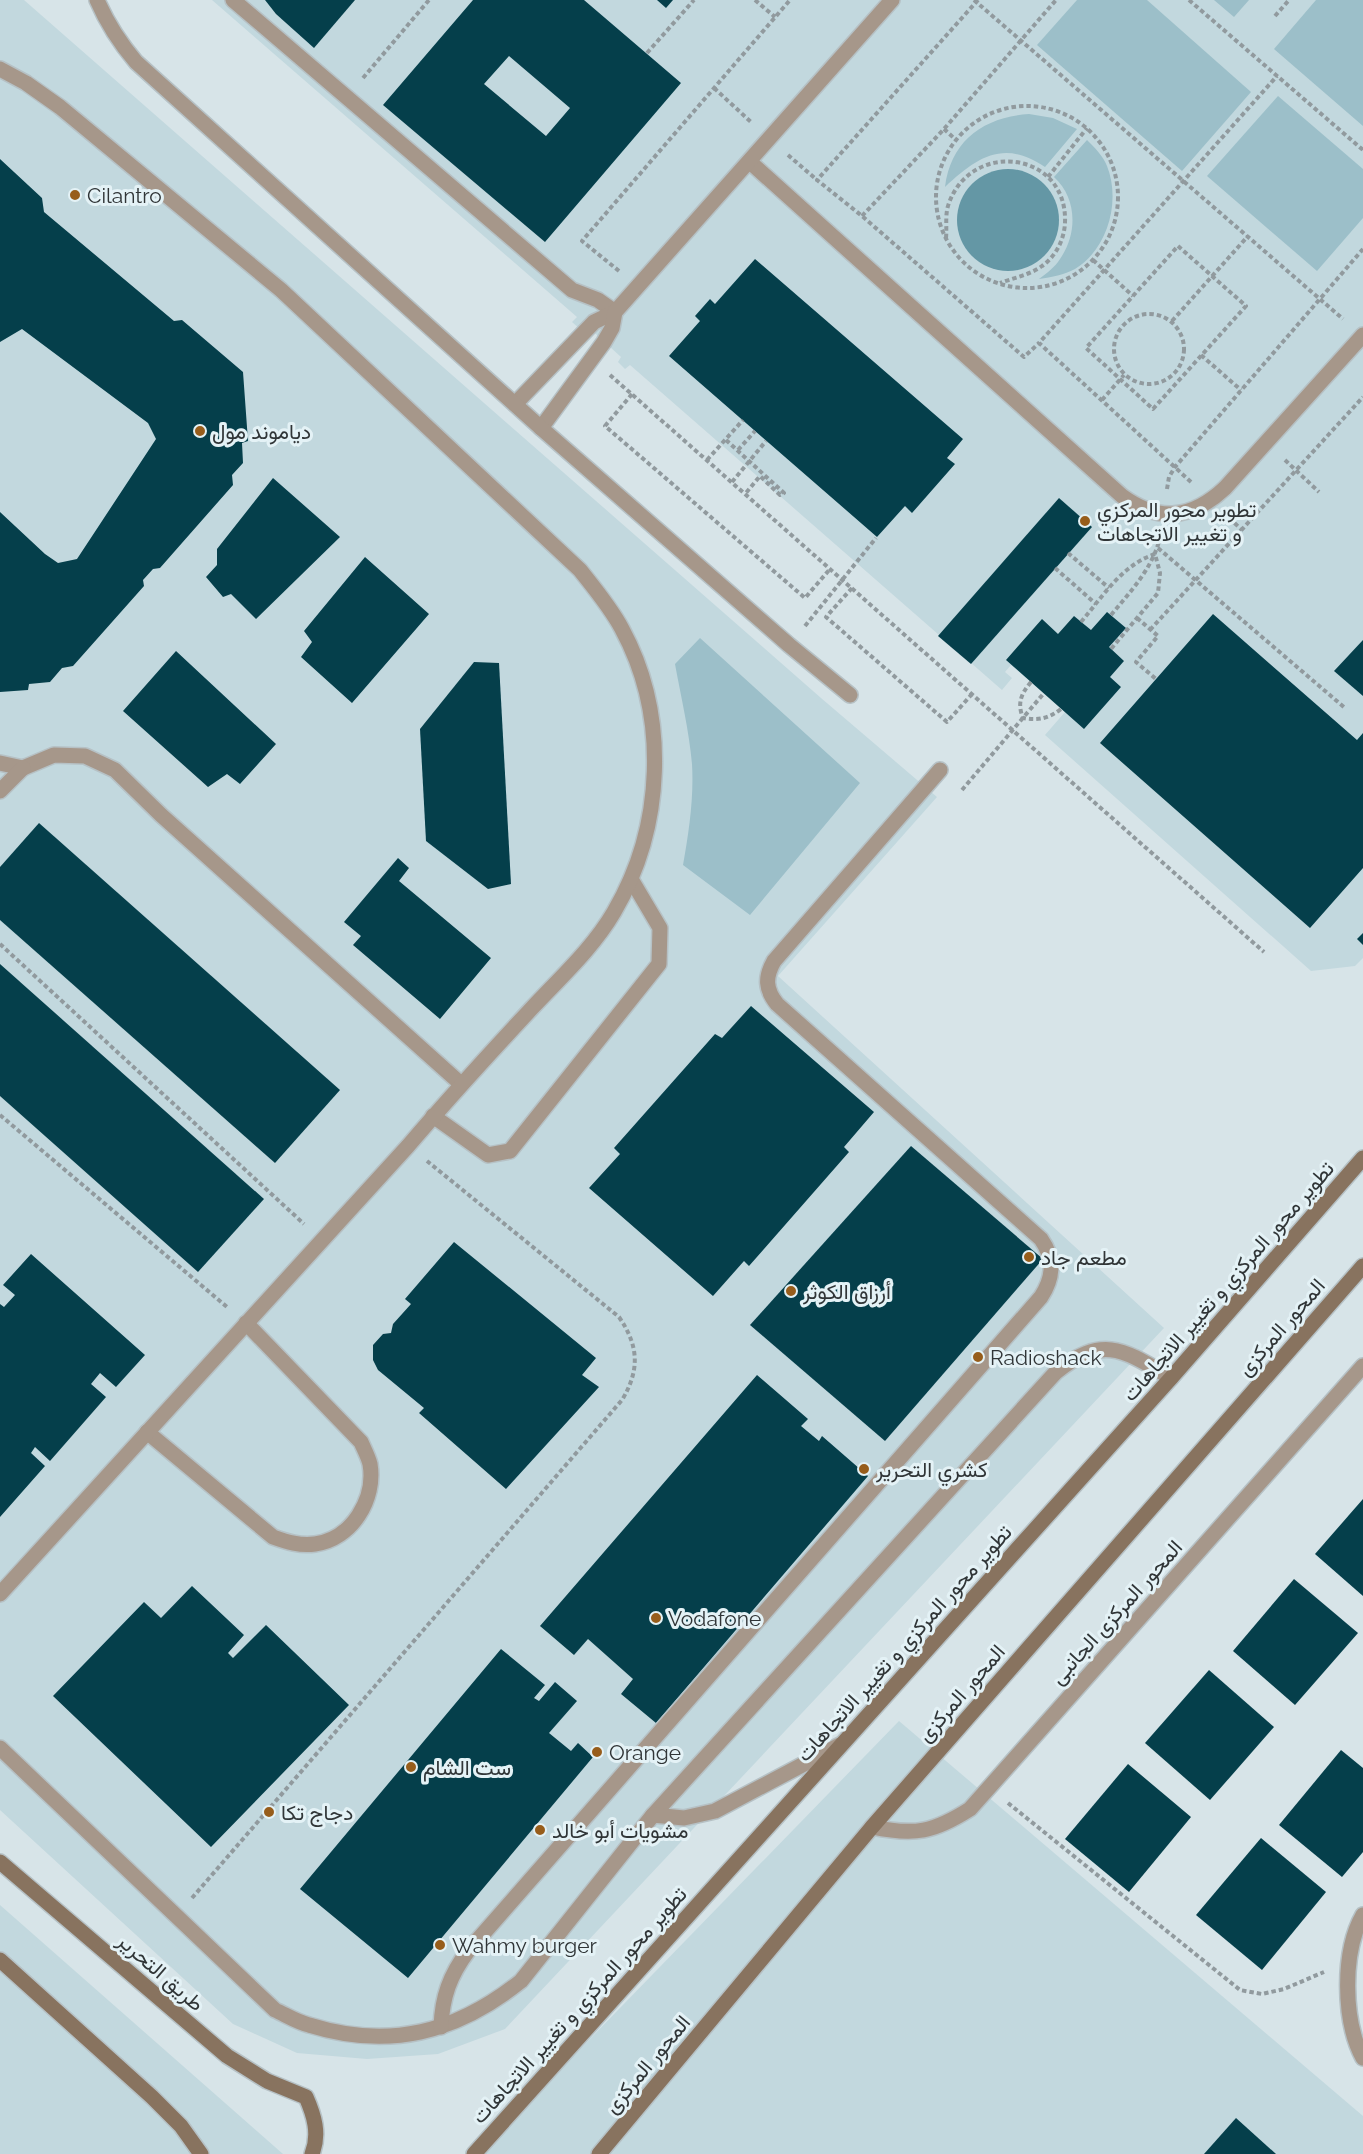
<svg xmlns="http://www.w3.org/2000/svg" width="1363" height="2154" font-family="Raleway,Vazirmatn,sans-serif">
<rect width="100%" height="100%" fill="#d7e4e8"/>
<g fill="#c2d8de">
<polygon points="0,0 24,0 821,698 937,797 778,976 1164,1328 505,2029 438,2054 367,2059 297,2053 233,2024 0,1810"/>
<polygon points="212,0 1363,0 1363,958 1355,966 1311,971 1045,735 1065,712 1031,682 1011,665 1005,672 1012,678 1002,690 630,365 625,369 618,362 621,357 586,325 581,330 572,322 577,317"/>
<polygon points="899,1721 1363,2116 1363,2154 478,2154"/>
<polygon points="0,1905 283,2154 0,2154"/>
</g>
<g fill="#9cbfc9">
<polygon points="1077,0 1147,0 1251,92 1182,171 1037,45"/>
<polygon points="1214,0 1249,0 1234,17"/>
<polygon points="1316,0 1363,0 1363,126 1274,49"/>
<polygon points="1278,96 1363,169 1363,218 1317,271 1207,176"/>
<path d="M1029,114L1053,118L1077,129L1045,167C1004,139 977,157 945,187C951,140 984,117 1029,114Z"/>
<path d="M1087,140C1095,148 1103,156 1107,166C1121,201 1108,249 1075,269C1064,275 1052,277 1039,279C1047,273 1055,267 1060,259C1078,233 1077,198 1054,177Z"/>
<path d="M700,638L860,783L750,915L683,865C689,832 694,797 692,764C689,730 681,697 675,664Z"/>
</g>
<circle fill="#6497a5" cx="1008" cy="220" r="51"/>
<g fill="#053f4b" fill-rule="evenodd">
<polygon points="265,0 355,0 314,48 276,14"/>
<path d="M473,0H584L681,83L545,242L383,105ZM509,56L570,108L546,136L484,84Z"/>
<polygon points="657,0 673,0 666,8"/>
<polygon points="0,159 42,198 44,212 174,321 182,320 243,372 248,441 242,443 243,463 232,475 233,485 160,568 153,569 143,580 144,586 73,666 62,668 50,682 29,684 28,690 0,692 0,512 45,554 58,563 77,559 156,439 148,423 22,329 0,342"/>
<polygon points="755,259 963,439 947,458 955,464 912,513 905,506 877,537 669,356 700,321 695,316 710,299 715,304"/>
<polygon points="273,478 340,537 256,619 231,594 223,597 206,577 217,565 217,549"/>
<polygon points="1059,498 1092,527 971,664 938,636"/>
<polygon points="365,557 429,614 352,703 301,657 312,642 304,631"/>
<polygon points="1107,612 1126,628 1109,647 1124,661 1110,677 1121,687 1084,729 1006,660 1042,619 1058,634 1074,616 1091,630"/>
<polygon points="1213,614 1357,740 1363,733 1363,868 1310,928 1100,743"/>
<polygon points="1363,640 1363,696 1334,671"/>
<polygon points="176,651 276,744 240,784 227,774 208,787 123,711"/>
<polygon points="474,662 499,663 511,884 488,889 426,841 420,729"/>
<polygon points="39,823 340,1090 275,1163 0,920 0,867"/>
<polygon points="398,858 409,868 399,881 491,958 440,1019 353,945 361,936 344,922"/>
<polygon points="1363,933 1363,945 1357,939"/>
<polygon points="0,964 264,1199 198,1272 0,1096"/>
<polygon points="751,1006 874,1112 844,1147 849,1152 749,1266 744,1261 713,1296 589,1188 620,1154 614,1148 715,1034 722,1038"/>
<polygon points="911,1146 1043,1259 885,1441 750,1325"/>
<polygon points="454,1242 596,1358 582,1375 599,1387 506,1489 419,1413 424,1408 378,1370 373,1360 373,1345 383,1334 391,1333 393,1324 411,1304 405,1299"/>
<polygon points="31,1254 145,1355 116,1387 100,1373 91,1384 106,1397 50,1461 35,1447 31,1453 45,1466 0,1517 0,1304 4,1307 15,1295 3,1285"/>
<polygon points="757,1375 808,1419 801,1426 819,1441 822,1436 868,1476 656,1723 621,1694 633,1679 588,1639 574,1655 540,1626"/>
<polygon points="1363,1499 1363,1596 1315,1554"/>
<polygon points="1294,1579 1358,1633 1295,1705 1233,1651"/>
<polygon points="192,1586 244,1635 228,1653 233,1658 266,1625 349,1705 211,1847 53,1696 144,1602 161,1618"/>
<polygon points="501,1649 545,1685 534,1698 539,1701 555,1682 577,1701 549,1733 571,1751 578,1743 593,1757 408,1978 300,1889"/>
<polygon points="1209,1670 1274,1727 1210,1800 1145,1743"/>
<polygon points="1341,1750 1363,1768 1363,1852 1342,1877 1279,1825"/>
<polygon points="1128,1764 1191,1817 1129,1892 1065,1839"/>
<polygon points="1261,1838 1326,1892 1262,1970 1196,1915"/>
<polygon points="1236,2118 1276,2154 1204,2154"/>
</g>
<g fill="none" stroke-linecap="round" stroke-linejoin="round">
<defs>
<g id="lane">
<polyline points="233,0 572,290 598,300 615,312"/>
<path d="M750,162L1122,496C1159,523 1192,519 1225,488L1363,335"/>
<polyline points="515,404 594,322 615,312"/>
<polyline points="541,428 604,342 612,328 615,312 892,0"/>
<polyline points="0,763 23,768 54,755 85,756 115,770 161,815 461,1084"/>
<polyline points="0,791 23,768"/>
<polyline points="433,1116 488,1155 510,1151 659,964 660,928 631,879"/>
<path d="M147,1432L273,1537C287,1542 300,1546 315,1544C352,1539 376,1499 370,1464C368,1456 364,1449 361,1442L246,1323"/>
<path d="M0,1748L275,2010C286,2015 297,2022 309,2025C389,2050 456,2033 521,1981L653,1815L1056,1372C1104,1334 1124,1350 1171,1378"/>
<polyline points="653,1815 684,1818 715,1811 840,1745"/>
<path d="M441,2027C442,1997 450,1975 468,1951L1041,1297C1054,1277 1055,1259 1041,1239L777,1004C765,989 765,977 774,961L940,770"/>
</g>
<g id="street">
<path d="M97,0C107,23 119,42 136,62L541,428L789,645L850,695"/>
<path d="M0,69L26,83L60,107L281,290L580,570C595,589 611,608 622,629C669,716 664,827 614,912C593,948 561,977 532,1008C490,1053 448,1099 408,1146L0,1594"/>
<path d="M872,1827C915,1836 934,1832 970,1809L1363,1366"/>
<path d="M1363,1915C1342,1952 1343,2021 1363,2058"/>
</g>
<g id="secondary">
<path d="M0,1862L227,2056L267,2081L306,2097C314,2115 320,2134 312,2154"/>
<polyline points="0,1960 152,2097 181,2126 201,2154"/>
<polyline points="474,2154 1171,1378 1363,1158"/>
<polyline points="599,2154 872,1827 1363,1266"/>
</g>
</defs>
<use href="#lane" stroke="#b6c1c5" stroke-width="18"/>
<use href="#street" stroke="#b6c1c5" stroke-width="18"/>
<use href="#secondary" stroke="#b6c1c5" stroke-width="18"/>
<g stroke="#919a9e" stroke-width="4" stroke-dasharray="4.5 3" stroke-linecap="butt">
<polyline points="755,0 775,17"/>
<polyline points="974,0 1343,319"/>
<polyline points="978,0 817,180 862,216 1024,357 1039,343"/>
<polyline points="1189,0 1363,150"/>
<polyline points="1275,16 1289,0"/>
<polyline points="647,53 694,0"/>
<polyline points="363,78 429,0"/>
<polyline points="714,88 751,122"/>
<circle cx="1027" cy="197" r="91"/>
<polyline points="944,129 956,140"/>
<polyline points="788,155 817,180"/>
<polyline points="1048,177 1087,128"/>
<polyline points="862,216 944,129 1056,0"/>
<path d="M946,238C947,228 945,216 948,206C969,139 1068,150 1065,223C1064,240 1056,256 1042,266C1030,275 1013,278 1000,283"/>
<polygon points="1178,246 1246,306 1153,409 1086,348"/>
<polyline points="1093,260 1133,296"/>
<polyline points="619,271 582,241 790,0"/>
<circle cx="1149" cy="349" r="35"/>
<polyline points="1172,321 1248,236"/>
<polyline points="1201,355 1241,390"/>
<polyline points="610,375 1264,952"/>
<polyline points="632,394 605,426 805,598 830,569"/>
<polyline points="1102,400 1124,375"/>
<polyline points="726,440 784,493 780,495 760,476 745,494"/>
<polyline points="738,450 755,431"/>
<polyline points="707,460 743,420"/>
<polyline points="1285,460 1319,492"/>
<polyline points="732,482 766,441"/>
<polyline points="1191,482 1039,343 1277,76"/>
<polyline points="1167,489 1169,477 1175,467 1363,249"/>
<polyline points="1229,518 1242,530"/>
<polyline points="1158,548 1345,708"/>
<polyline points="1068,553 1109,588"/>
<polyline points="1055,568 1096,604"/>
<polyline points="852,588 826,617 947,722 972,694"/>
<path d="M1111,615C1131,591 1152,569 1160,538"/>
<polyline points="1137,618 1158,636 1136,662 1156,679"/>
<path d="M1081,622C1103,596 1122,565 1155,554L1160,573L1158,593L1111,649"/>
<polyline points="805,626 876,538"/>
<polyline points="1150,630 1363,397"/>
<path d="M1031,682C1021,694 1017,703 1023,718C1039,721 1049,718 1061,709"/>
<polyline points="962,790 1044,693"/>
<polyline points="0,944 304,1224"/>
<polyline points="0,1115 227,1307"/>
<polyline points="1008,1803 1240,1990 1262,1994 1284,1989 1324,1972"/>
<path d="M192,1898L622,1400C640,1370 639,1346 619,1317L427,1161"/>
</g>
<use href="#lane" stroke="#a6978a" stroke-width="15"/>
<use href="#street" stroke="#a6978a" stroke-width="15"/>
<use href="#secondary" stroke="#88735f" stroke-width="15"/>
</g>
<g fill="#975d1b" stroke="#e4f2f6" stroke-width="2">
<circle cx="75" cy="195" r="6"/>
<circle cx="200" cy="431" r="6"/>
<circle cx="1085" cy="521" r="6"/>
<circle cx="1029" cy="1257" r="6"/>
<circle cx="791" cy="1291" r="6"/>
<circle cx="978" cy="1357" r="6"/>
<circle cx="864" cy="1469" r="6"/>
<circle cx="656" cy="1618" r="6"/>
<circle cx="597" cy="1752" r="6"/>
<circle cx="411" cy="1767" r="6"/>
<circle cx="269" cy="1812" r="6"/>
<circle cx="540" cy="1830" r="6"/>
<circle cx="440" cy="1945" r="6"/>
</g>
<g text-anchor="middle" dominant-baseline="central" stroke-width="6" stroke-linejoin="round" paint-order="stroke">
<g font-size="21" fill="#303537" stroke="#e4f2f6" text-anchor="start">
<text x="87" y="195">Cilantro</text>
<text x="212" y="431">دياموند مول</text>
<text x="1097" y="509">تطوير محور المركزي<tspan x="1097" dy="24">و تغيير الاتجاهات</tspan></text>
<text x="1041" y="1257">مطعم جاد</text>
<text x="803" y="1291">أرزاق الكوثر</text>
<text x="990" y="1357">Radioshack</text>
<text x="876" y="1469">كشري التحرير</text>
<text x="668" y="1618">Vodafone</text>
<text x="609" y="1752">Orange</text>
<text x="423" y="1767">ست الشام</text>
<text x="281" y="1812">دجاج تكا</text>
<text x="552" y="1830">مشويات أبو خالد</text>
<text x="452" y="1945">Wahmy burger</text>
</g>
<g font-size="21" fill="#303537" stroke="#e4f2f6">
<text transform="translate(1228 1281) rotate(-49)">تطوير محور المركزي و تغيير الاتجاهات</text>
<text transform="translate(1281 1327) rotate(-49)">المحور المركزى</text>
<text transform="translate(1116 1612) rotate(-48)">المحور المركزى الجانبى</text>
<text transform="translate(904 1643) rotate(-48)">تطوير محور المركزي و تغيير الاتجاهات</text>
<text transform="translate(961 1693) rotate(-49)">المحور المركزى</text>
<text transform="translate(161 1972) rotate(41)">طريق التحرير</text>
<text transform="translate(579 2005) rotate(-48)">تطوير محور المركزي و تغيير الاتجاهات</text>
<text transform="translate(647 2064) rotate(-50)">المحور المركزى</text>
</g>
</g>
</svg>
